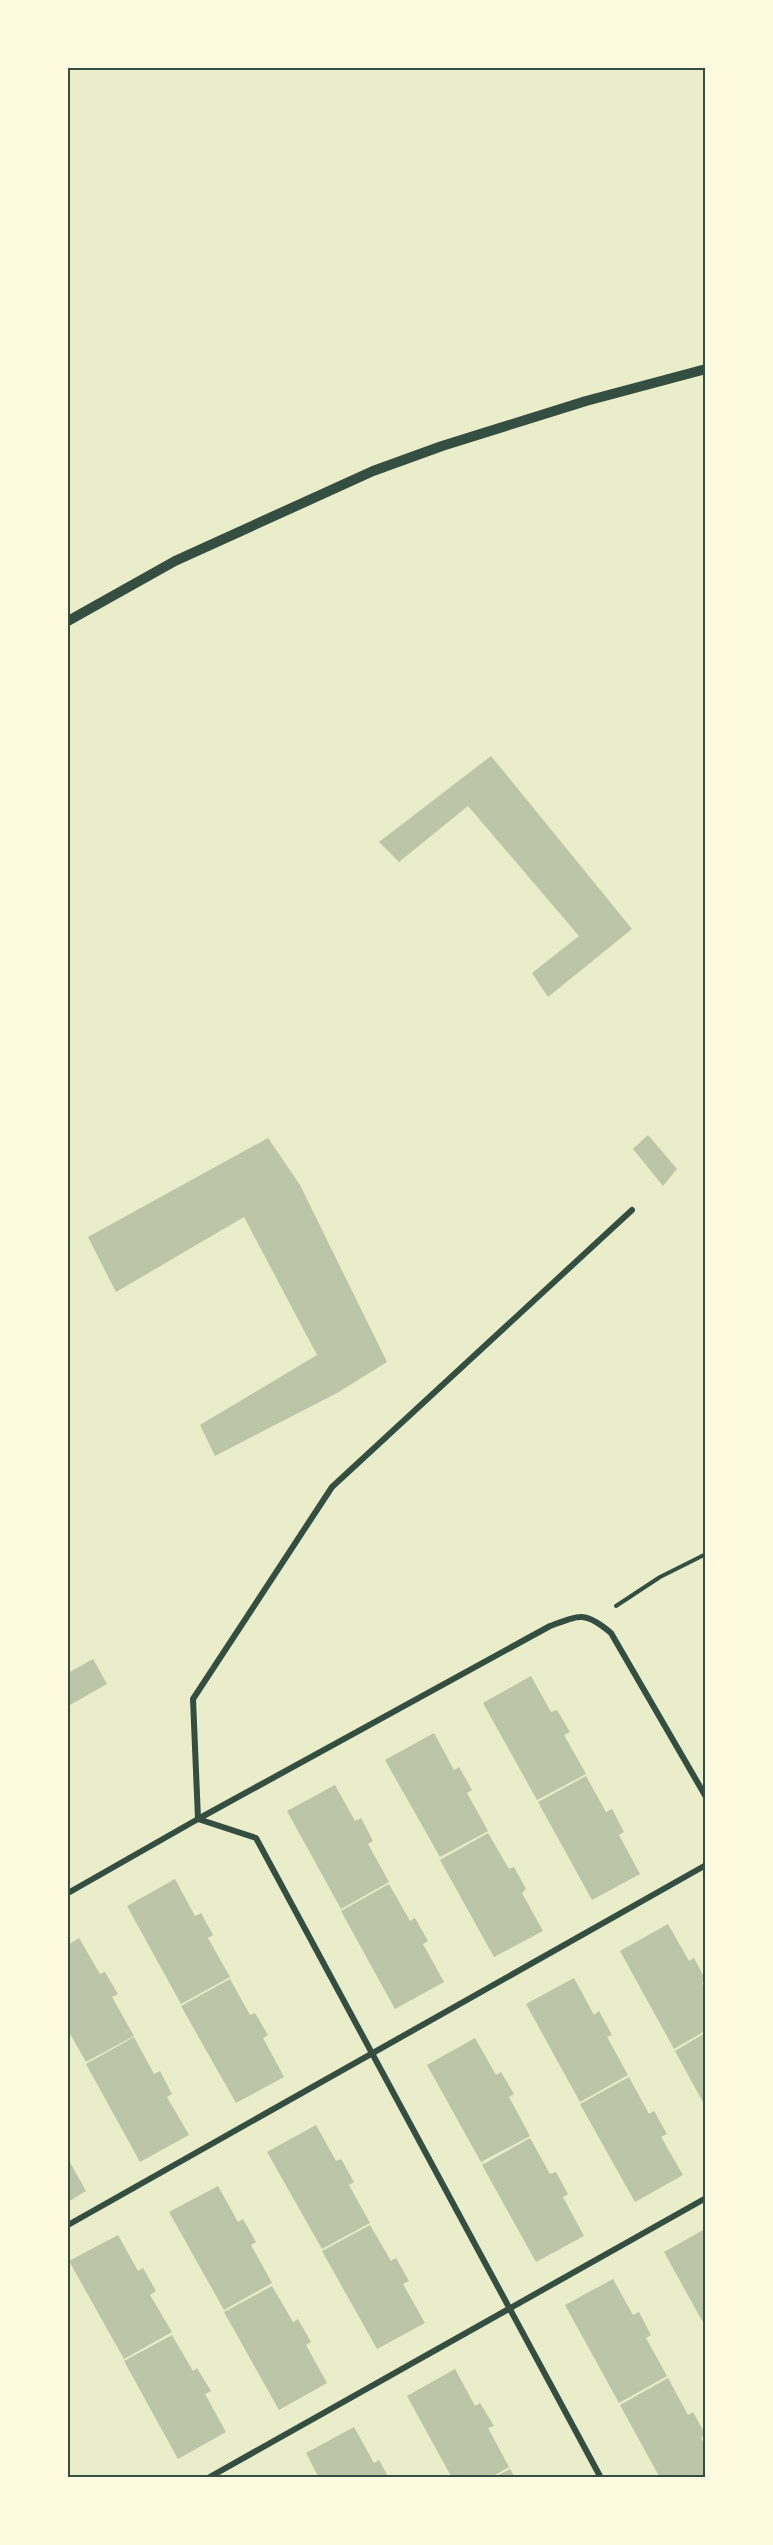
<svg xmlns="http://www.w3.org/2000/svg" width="773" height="2545" font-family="Rubik,sans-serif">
<rect width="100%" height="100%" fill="#e9edc9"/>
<g fill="#bcc5a7">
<polygon points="491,756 632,929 548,997 532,973 579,936 468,806 399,862 379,842"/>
<polygon points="648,1135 677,1169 663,1186 633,1149"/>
<polygon points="268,1138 300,1185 387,1362 337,1393 215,1456 200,1425 317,1355 244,1217 116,1292 88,1237"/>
<polygon points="93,1659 107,1684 68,1706 68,1673"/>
<polygon points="531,1676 551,1712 557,1710 570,1732 564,1735 586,1774 537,1800 483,1703"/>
<polygon points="434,1733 454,1770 459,1767 472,1790 467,1793 488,1831 440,1857 385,1760"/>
<polygon points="586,1776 606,1812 612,1809 624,1832 619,1835 640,1874 592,1900 538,1802"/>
<polygon points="335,1785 355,1821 361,1818 373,1841 368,1844 389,1882 341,1909 287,1811"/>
<polygon points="488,1833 509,1869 514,1867 526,1889 522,1893 543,1931 494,1957 440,1860"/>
<polygon points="175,1879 195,1916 201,1913 213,1935 208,1938 230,1977 181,2004 127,1906"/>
<polygon points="389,1884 410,1921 415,1918 428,1941 423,1944 444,1982 395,2009 341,1911"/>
<polygon points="668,1924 689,1961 694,1958 705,1979 702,1983 705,1990 705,2031 674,2049 620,1951"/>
<polygon points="79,1938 100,1974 105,1972 118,1994 112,1997 134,2036 86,2062 68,2030 68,1945"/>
<polygon points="574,1978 594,2015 599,2011 612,2035 607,2037 628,2075 580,2102 526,2004"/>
<polygon points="230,1979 250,2015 255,2013 268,2035 263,2038 284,2077 236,2103 181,2006"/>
<polygon points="705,2033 705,2106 675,2051"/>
<polygon points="134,2037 154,2074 160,2071 172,2094 167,2097 189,2135 140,2162 86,2064"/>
<polygon points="475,2038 496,2075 501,2072 514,2094 509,2097 530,2136 481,2162 427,2065"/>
<polygon points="629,2077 649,2114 654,2111 667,2134 661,2137 683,2175 635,2202 580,2104"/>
<polygon points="316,2125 336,2161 341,2159 354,2182 349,2185 370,2223 322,2249 267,2152"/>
<polygon points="530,2138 550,2174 556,2172 568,2194 563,2197 584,2236 536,2262 482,2165"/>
<polygon points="68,2159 86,2191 68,2202"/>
<polygon points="218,2186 238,2222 243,2219 256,2242 251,2245 272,2283 224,2310 169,2212"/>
<polygon points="370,2225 391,2261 396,2258 409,2281 403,2284 425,2323 377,2349 322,2251"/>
<polygon points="705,2229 705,2326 664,2252"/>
<polygon points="118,2235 138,2271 143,2268 156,2291 150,2295 172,2332 124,2359 69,2261"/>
<polygon points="613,2279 633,2315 639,2312 651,2335 646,2338 667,2376 619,2403 565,2305"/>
<polygon points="272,2286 293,2322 298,2319 311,2342 306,2345 327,2383 279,2410 224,2312"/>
<polygon points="172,2335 193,2371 197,2368 211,2391 205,2394 226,2432 178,2459 124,2361"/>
<polygon points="455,2369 475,2406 480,2403 494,2426 488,2428 509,2467 490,2478 452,2478 407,2396"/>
<polygon points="668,2378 688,2415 693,2412 705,2434 701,2438 705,2446 705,2478 660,2478 620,2405"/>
<polygon points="354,2427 374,2463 379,2460 389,2478 319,2478 306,2453"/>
<polygon points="510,2469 515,2478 493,2478"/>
</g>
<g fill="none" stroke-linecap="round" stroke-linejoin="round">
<polyline stroke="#344e41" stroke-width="4" points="616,1606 660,1577 706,1554"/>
<g stroke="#344e41" stroke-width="6">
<polyline points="198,1819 256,1838 601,2478"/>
<path d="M198,1819L550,1626C580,1615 585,1611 611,1633L706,1797"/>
<polyline points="68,1893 198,1819 193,1699 332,1487 632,1210"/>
<polyline points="68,2225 706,1865"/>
<polyline points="208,2478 706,2198"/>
</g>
<polyline stroke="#344e41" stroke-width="10" points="68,621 175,561 373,471 442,446 586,401 706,369"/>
</g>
<rect width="773" height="2545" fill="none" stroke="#fefae0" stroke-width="138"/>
<rect x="69" y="69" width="635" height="2407" fill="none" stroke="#344e41" stroke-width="2"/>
</svg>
